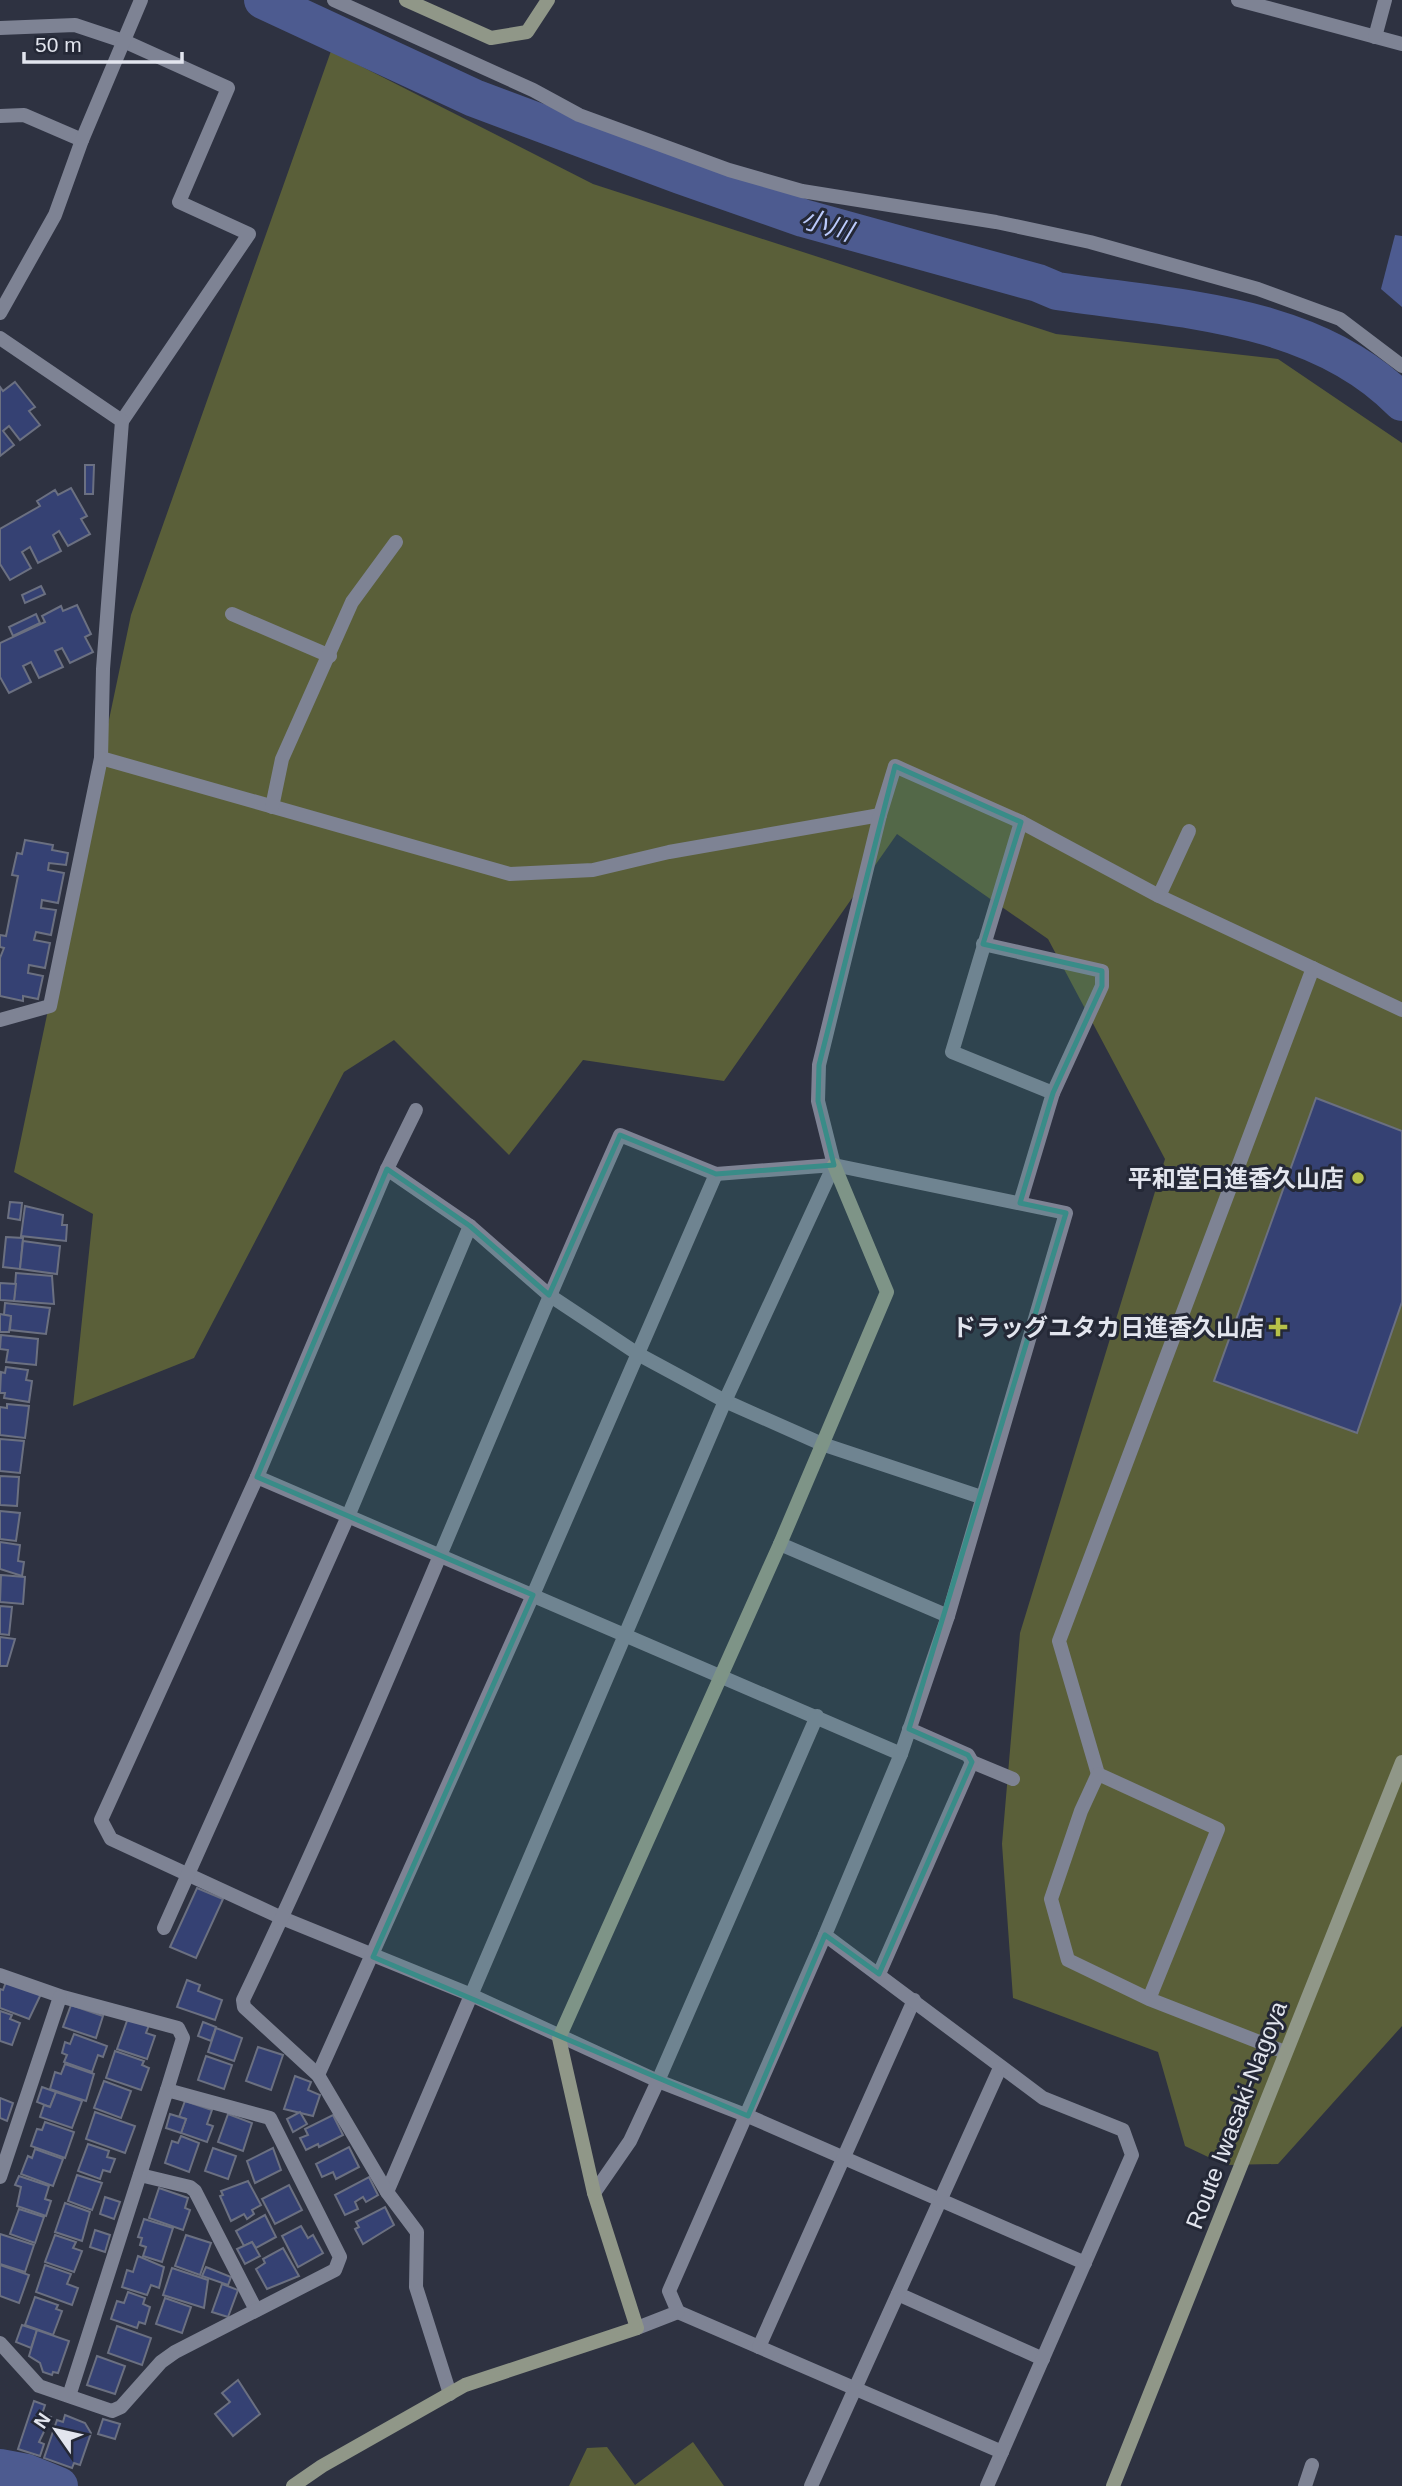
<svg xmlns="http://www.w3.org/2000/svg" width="1402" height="2486" font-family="Arial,'Noto Sans JP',sans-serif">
<rect width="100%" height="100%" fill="#2e3241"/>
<g fill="#5a5f39">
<polygon points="331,51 593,184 1056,334 1278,359 1402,443 1402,2026 1278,2164 1225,2165 1185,2146 1158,2052 1013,1998 1002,1844 1020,1633 1165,1159 1048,939 897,834 724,1081 583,1060 509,1155 394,1040 344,1072 194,1358 73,1406 93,1214 14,1172 131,615"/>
<polygon points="693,2442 724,2486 569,2486 587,2448 607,2447 635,2485"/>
</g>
<polygon fill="#4d5b90" points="1395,235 1402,236 1402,307 1381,289"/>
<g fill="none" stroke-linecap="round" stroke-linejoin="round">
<g stroke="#4d5b90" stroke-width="38">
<path d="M263,0L474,98L680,175L803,218L1038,283L1057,291C1174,309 1314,312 1402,402"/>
<polyline points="0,2468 27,2473 59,2486"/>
</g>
</g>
<g fill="#354173" stroke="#6b7081" stroke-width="2">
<polygon points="15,382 35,407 29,411 40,425 20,440 9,426 3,431 14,445 0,456 0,387 3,391"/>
<polygon points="85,465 94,465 93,494 85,494"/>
<polygon points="71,488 87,516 81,519 90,534 68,546 59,531 53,535 61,551 38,563 30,547 22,552 31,568 10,580 0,564 0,529 40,506 37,501 55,490 58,495"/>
<polygon points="41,586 45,594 25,603 22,595"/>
<polygon points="77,605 91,634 85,637 93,652 70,663 62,648 55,651 63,667 39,678 31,662 23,666 31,682 9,693 0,677 0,643 45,622 42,616 61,606 63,611"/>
<polygon points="36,614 40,623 13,636 9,627"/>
<polygon points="25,840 53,845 52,850 68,853 66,865 49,863 48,870 64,873 58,903 42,900 41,908 56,910 51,935 36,932 34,940 50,943 45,968 29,965 28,973 43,976 38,999 23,996 23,1001 0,996 0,958 4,948 0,947 0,935 6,936 18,876 12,875 17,853 22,854"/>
<polygon points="1316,1098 1402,1131 1402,1302 1357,1433 1214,1381"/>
<polygon points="10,1202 22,1203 20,1220 8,1218"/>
<polygon points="25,1206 63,1215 62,1225 67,1225 66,1241 21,1236"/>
<polygon points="6,1237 23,1238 20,1269 3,1267"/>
<polygon points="23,1241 60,1246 57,1274 20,1269"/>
<polygon points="16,1273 52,1276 54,1304 14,1301"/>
<polygon points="0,1283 16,1284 14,1301 0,1300"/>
<polygon points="5,1303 50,1308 46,1334 10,1330 11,1316 4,1315"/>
<polygon points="0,1314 11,1316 9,1332 0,1332"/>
<polygon points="1,1335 38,1339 36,1365 6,1362 8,1350 0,1349"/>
<polygon points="6,1367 28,1370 26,1380 32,1381 29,1402 4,1398 5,1393 0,1393 1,1372 5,1373"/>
<polygon points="7,1404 29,1406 25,1438 0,1435 0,1407 7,1408"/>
<polygon points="0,1439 24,1441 20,1473 0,1471"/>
<polygon points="0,1476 19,1477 17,1506 0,1505"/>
<polygon points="0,1511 20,1513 16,1541 0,1539"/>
<polygon points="0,1542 20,1545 18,1561 24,1562 22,1576 0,1569"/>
<polygon points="1,1575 25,1577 23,1604 0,1602"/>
<polygon points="0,1606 12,1607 9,1635 0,1634"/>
<polygon points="0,1637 15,1639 7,1666 0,1666"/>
<polygon points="197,1888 223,1899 196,1958 170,1947"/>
<polygon points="187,1980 200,1985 198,1991 222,2000 215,2020 177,2007"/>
<polygon points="6,1982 41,1994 29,2019 0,2008 0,1989 3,1990"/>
<polygon points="71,2005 103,2016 96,2038 63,2027"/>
<polygon points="0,2011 12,2015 10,2019 20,2023 12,2045 0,2041"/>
<polygon points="128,2018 149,2025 146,2033 155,2036 147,2059 117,2049"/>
<polygon points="203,2022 216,2027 211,2041 198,2036"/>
<polygon points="216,2028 242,2038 234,2061 208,2052"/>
<polygon points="74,2034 107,2046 103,2057 98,2055 92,2072 64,2062 67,2055 62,2053 65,2042 70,2044"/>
<polygon points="258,2047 283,2055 271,2090 246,2081"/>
<polygon points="115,2051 144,2061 142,2065 149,2068 141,2090 106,2078"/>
<polygon points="206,2056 232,2065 224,2089 198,2080"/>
<polygon points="65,2064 94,2074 86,2101 50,2089 55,2072 61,2074"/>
<polygon points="295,2076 311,2082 308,2090 320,2095 313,2116 284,2109"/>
<polygon points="104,2081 131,2091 121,2118 94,2108"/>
<polygon points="42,2087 56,2092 50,2107 37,2102"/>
<polygon points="56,2092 82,2101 72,2128 40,2117 44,2105 50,2107"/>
<polygon points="0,2098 13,2103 7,2121 0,2118"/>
<polygon points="185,2101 212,2110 207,2124 213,2126 207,2142 181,2133 186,2119 179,2117"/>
<polygon points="95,2112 135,2126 125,2153 86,2139"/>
<polygon points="300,2112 307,2124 293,2132 287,2119"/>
<polygon points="170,2114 186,2119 181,2133 166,2128"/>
<polygon points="228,2114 252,2123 243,2151 218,2142"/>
<polygon points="333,2115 343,2135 319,2147 318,2144 306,2150 300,2138 308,2135 305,2129"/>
<polygon points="45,2122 74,2132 65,2158 31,2146 37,2129 42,2130"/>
<polygon points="181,2136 199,2143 189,2172 165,2163 172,2141 178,2143"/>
<polygon points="88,2144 109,2151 107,2157 115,2159 110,2172 103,2170 100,2179 78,2171"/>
<polygon points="349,2147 359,2167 336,2179 333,2172 322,2177 316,2164"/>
<polygon points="213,2148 236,2156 228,2179 205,2171"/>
<polygon points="273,2148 281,2170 255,2183 247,2161"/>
<polygon points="35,2149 63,2159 53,2186 21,2174 28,2156 32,2158"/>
<polygon points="77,2175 102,2183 92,2210 68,2201"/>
<polygon points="19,2176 49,2186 45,2199 51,2201 46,2216 17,2206 21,2187 15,2185"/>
<polygon points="369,2177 378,2195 366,2202 363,2197 355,2202 358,2209 345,2215 335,2195"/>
<polygon points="248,2181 261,2205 252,2210 254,2214 247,2219 244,2214 231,2221 220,2196 223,2195 221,2191"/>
<polygon points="289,2185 302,2210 275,2224 262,2199"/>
<polygon points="159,2188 188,2198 185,2208 190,2210 183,2230 149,2218"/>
<polygon points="105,2197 120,2202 114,2219 100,2214"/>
<polygon points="65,2203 90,2212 82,2241 55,2232"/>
<polygon points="385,2207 394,2225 363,2244 355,2229 359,2227 356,2222"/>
<polygon points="19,2209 44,2217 35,2243 10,2234"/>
<polygon points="265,2215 276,2237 256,2248 252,2242 244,2246 236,2231"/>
<polygon points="144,2219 173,2228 162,2262 143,2256 146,2247 140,2245 142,2238 138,2237"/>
<polygon points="301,2226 308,2238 313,2235 323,2253 298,2267 282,2236"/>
<polygon points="95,2230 110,2235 105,2252 90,2247"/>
<polygon points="0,2234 34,2245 25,2272 0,2264"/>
<polygon points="55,2235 76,2242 73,2248 82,2251 74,2272 45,2262"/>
<polygon points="186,2235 211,2243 200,2275 175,2266"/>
<polygon points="252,2242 260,2256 245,2264 237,2249"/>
<polygon points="283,2248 299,2276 267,2289 256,2269 265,2263 263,2259"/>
<polygon points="138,2256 164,2267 159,2288 151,2285 147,2295 122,2287 127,2270 133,2272"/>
<polygon points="0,2265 29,2275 19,2303 0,2296"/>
<polygon points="45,2265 71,2274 67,2284 78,2288 72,2305 36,2292"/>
<polygon points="206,2267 231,2277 228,2285 202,2276"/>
<polygon points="172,2268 208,2280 204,2308 163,2295"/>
<polygon points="222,2284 238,2290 228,2317 212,2312"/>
<polygon points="128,2292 145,2298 143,2304 150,2307 145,2324 139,2322 137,2328 111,2319 117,2301 124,2303"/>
<polygon points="35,2297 58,2305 56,2309 62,2311 53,2335 25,2325"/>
<polygon points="165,2298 191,2307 182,2333 156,2324"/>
<polygon points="22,2325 37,2330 31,2348 16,2342"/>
<polygon points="117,2326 151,2338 142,2365 108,2353"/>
<polygon points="37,2330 69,2341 58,2373 53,2372 52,2375 43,2372 40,2363 29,2356"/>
<polygon points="97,2356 125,2366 115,2394 87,2385"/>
<polygon points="238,2380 260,2414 233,2436 215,2414 230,2402 222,2393"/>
<polygon points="34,2401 45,2405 42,2414 51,2417 39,2442 44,2444 40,2456 18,2449"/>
<polygon points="65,2415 85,2423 91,2433 80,2465 74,2463 72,2468 44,2458 57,2420 63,2422"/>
<polygon points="103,2419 120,2424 115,2439 98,2434"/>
</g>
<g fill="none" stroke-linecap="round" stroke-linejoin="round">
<g stroke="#7e8394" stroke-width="14">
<polyline points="334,0 533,90 579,115 729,170 802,191 996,222 1090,242 1258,289 1340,319 1402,366"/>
<polyline points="1238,0 1402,44"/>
<polyline points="0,28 75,25 126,42 228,88 179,202 249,234 122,421"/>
<polyline points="1375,37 1385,0"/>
<polyline points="0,116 24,115 82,140"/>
<polyline points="0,313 55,215 82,140 141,0"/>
<polyline points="0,338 122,421 103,669 101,758 50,1006 0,1020"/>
<polyline points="232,614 330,656"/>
<polyline points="101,758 510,874 593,870 669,852 880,815"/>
<polyline points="272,807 282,759 352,602 396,542"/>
<polyline points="1159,896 1189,831"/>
<polyline points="983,944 1102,971 1102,986 1053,1093"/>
<polyline points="387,1169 416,1110"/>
<polyline points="1020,1203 1053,1093 952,1052 1021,822"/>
<polyline points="257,1477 901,1754"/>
<polyline points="981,1497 822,1444 725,1401 638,1354 549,1295 470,1226 387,1169 257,1477 101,1820 111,1839 282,1918 469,1994 658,2081 748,2116 1085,2263"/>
<polyline points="780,1544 948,1616"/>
<polyline points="972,1762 1013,1779"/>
<polyline points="1098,1774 1059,1641 1313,968"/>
<polyline points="164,1928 349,1514 470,1226"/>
<polyline points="879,1974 972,1762 968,1755 909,1729"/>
<polyline points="0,1975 63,1997 178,2028 183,2038 167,2090"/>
<polyline points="1149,1999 1218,1829 1098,1774 1081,1811 1051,1899 1068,1960 1149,1999 1285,2052"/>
<polyline points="318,2075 533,1595 716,1174"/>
<polyline points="140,2175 190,2187 195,2191 256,2310"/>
<polyline points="0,2177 60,1997"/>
<polyline points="387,2192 725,1401 834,1165 818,1101 819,1065 880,815 895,766 1021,822 1159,896 1402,1010"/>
<polyline points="594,2193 630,2141 658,2081 817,1716"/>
<polyline points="898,2294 1043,2359"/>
<polyline points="678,2312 1002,2452"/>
<polyline points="637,2328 678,2312 669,2291 825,1935"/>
<polyline points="0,2343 39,2386 112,2411 121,2407 161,2362 175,2352 335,2270 340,2257 270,2118 167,2090 69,2396"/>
<polyline points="759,2347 914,2000"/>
<path d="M450,2394L416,2287L417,2232L387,2192L318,2075L244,2007L243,2000C379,1716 492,1422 620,1135L716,1174L834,1165L1066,1213L948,1616L901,1754L825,1935L1043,2098L1123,2130L1132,2155L987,2486"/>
<polyline points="811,2486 1000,2068"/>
<polyline points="1305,2486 1312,2465"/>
</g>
<g stroke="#909788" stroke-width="14">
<polyline points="406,0 491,38 527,32 548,0"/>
<polyline points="293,2486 322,2466 465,2385 637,2328 594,2193 559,2038 780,1544 887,1292 834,1165"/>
<polyline points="1113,2486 1402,1762"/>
</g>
</g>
<path fill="#398c88" fill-opacity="0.2" stroke="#398c88" stroke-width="5" stroke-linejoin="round" d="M895,766L1021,822L983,944L1102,971V986L1053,1093L1020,1203L1066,1213L909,1729L968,1755L972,1762L879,1974L825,1935L748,2116L373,1957L533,1595L257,1477L387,1169L470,1226L549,1295L620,1135L716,1174L834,1165L818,1101L819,1065Z"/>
<g fill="#b6c149" stroke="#242836" stroke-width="2.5">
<circle cx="1358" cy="1178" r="7"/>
<path d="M1274.5 1316.5h7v7h7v7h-7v7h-7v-7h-7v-7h7z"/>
</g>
<g text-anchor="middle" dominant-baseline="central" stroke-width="6" stroke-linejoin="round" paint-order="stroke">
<g font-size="24" font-weight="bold" fill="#e2e5ee" stroke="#242836" text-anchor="end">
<text x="1344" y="1178">平和堂日進香久山店</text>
<text x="1264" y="1327">ドラッグユタカ日進香久山店</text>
</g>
<g font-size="24" fill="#e2e5ee" stroke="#242836">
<text transform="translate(1236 2115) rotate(-69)">Route Iwasaki-Nagoya</text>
</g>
<g font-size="26" font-style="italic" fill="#bbcafb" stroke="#242836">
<text transform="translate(827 225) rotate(17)">小川</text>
</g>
</g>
<g transform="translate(56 2430) rotate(304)" stroke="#242836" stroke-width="5" paint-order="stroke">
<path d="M0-5L12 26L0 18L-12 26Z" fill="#e2e5ee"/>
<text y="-10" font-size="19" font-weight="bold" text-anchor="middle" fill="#e2e5ee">N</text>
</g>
<path d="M24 52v10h158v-10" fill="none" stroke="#e2e5ee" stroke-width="3.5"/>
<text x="35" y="52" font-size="21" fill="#e2e5ee" stroke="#242836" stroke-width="5" paint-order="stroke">50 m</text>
</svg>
